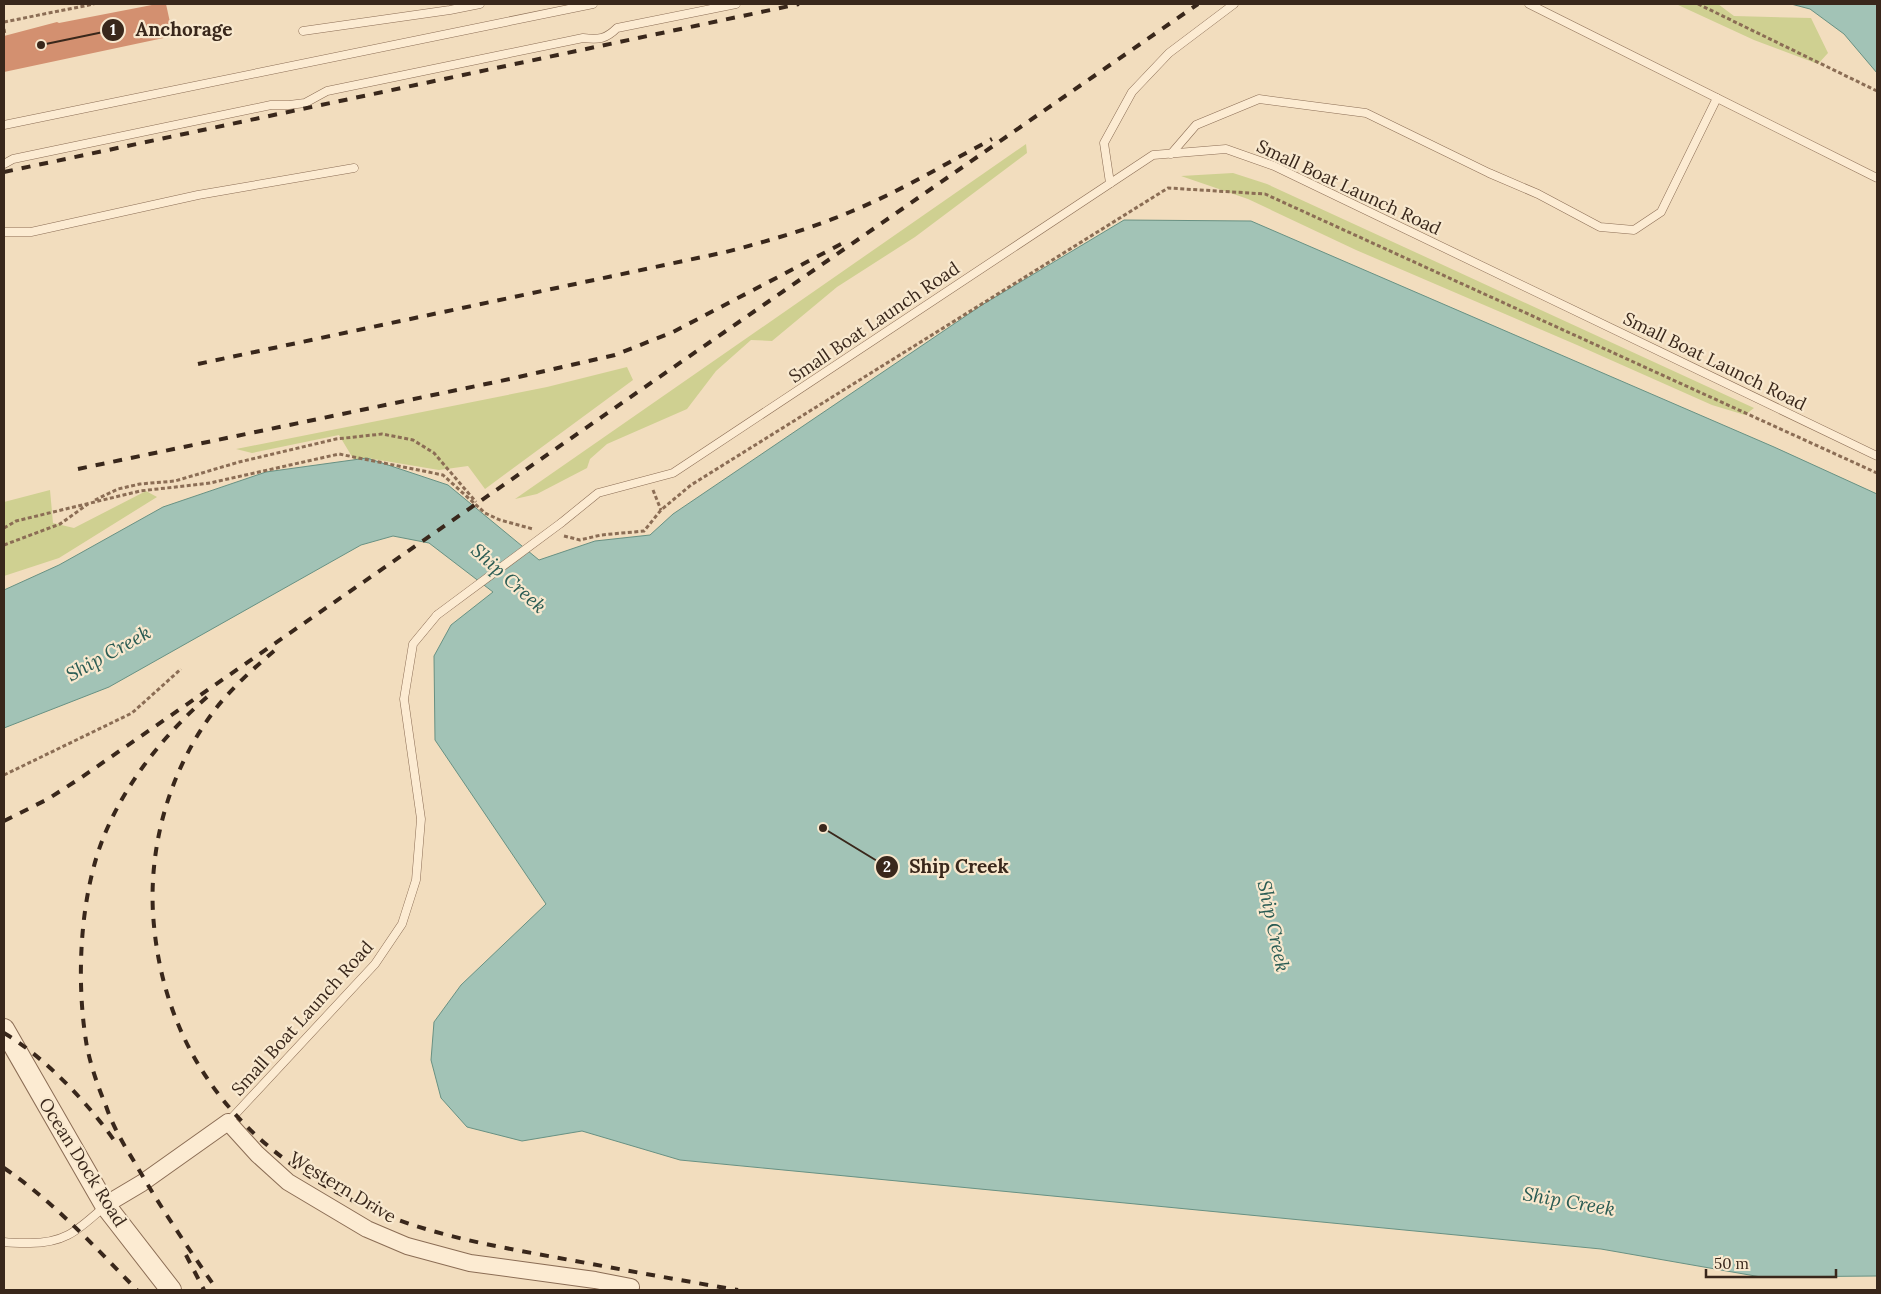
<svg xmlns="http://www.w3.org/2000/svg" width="1881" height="1294" font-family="Lora,serif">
<rect width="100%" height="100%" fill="#f2ddbe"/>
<g fill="#cfd091">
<polygon points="1676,4 1718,4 1734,16 1811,18 1828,53 1818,64 1754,40"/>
<polygon points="1026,144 1027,153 915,237 837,287 772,341 751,340 716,371 687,409 607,444 590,459 587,468 537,494 515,499"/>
<polygon points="1233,173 1267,184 1754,408 1745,415 1712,405 1577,345 1356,250 1248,199 1181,176"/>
<polygon points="627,367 633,380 485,489 468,466 439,470 367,458 354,460 339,435 252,453 236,449 547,387"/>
<polygon points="50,490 53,523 74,528 146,491 157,497 59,558 4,576 4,502"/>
</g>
<g fill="#a2c3b6" stroke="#689183">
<polygon points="1791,4 1877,4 1877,73 1844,34 1810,9"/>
<polygon points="1124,220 1251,221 1774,447 1877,494 1877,1276 1761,1277 1601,1249 680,1160 582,1131 522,1141 467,1127 441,1098 431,1060 434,1022 461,985 546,904 435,740 434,656 451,625 493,592 429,543 393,536 361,545 109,687 4,728 4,590 59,565 163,507 266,472 367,458 448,485 539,560 595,541 650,535 673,514 982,305"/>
</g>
<polygon fill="#d39070" points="157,4 166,4 173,36 4,72 4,36 57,22 59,23"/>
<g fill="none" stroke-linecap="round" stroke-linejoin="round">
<defs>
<g id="service">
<polyline points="1529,4 1877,178"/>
<polyline points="303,31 450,10 480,4"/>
<polyline points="4,125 593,4"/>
<polyline points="1171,154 1196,125 1259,99 1366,113 1489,173 1538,194 1600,227 1634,230 1661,212 1717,98"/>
<path d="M4,164L13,159L271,105H289L305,103L327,91L583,38C599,40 606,39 617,28L736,4"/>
<polyline points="1110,183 1104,143 1132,92 1169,53 1234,4"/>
<polyline points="4,232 31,232 198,195 354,168"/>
<polyline points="561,523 598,493 673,473 1153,155 1226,149 1274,166 1877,456"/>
<polyline points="228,1122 375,964 402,924 416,880 421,819 404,699 413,644 437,615"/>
<path d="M4,1242C11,1243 19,1243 27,1243C65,1244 78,1230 105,1206"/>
</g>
<polyline id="minor" points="105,1205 142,1183 228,1122 257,1154 288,1182 367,1229 407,1246 470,1263 595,1280 631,1287"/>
<polyline id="tertiary" points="4,1029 105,1205 171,1290"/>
</defs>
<use href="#service" stroke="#8b6d55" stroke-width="9"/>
<use href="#minor" stroke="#8b6d55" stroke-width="18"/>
<use href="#tertiary" stroke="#8b6d55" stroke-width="22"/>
<g stroke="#8b6d55" stroke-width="3" stroke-dasharray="4 2.5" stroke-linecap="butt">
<polyline points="1698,4 1877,91"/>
<polyline points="4,22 94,4"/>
<polyline points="4,29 5,35"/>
<polyline points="653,490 661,510"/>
<polyline points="95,500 118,489 140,484 175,481 239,462 336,439 382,434 413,440 434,453 476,502"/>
<polyline points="4,528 16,521 140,491 210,483 339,454 443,475 485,513 500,520 533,529"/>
<polyline points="564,536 580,540 601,535 644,531 661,510 691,485 1168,188 1265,194 1877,473"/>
<polyline points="4,545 60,524 88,504"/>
<polyline points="4,775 132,713 181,669"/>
</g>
<use href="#service" stroke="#fcebd2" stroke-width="8"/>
<use href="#minor" stroke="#fcebd2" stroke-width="16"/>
<use href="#tertiary" stroke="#fcebd2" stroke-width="20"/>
<g stroke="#39271b" stroke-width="4" stroke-dasharray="9 9" stroke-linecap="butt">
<polyline points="4,172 799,4"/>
<path d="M198,364L726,252C768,241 810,229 850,212C899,192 945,164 992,139"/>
<polyline points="78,469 510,379 615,355 673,332 843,243"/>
<path d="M274,651C254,668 233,687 217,707C172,765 149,840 153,913C162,1059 250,1160 383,1214C439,1237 500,1247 559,1258C619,1269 678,1280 738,1290"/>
<path d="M207,697C164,735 126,782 104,836C80,895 76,978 86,1041C89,1061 98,1087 106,1106C113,1127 124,1145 135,1163C160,1207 189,1249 217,1290"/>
<polyline points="4,821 48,799 82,777 1198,4"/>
<path d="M4,1033C45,1057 92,1107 118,1146"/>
<path d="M4,1168C54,1202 95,1247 137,1290"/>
<polyline points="186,1255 204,1290"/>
</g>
<defs>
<polyline id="service-bridge" points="437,615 561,523"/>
</defs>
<use href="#service-bridge" stroke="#8b6d55" stroke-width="9" stroke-linecap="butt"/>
<use href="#service-bridge" stroke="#fcebd2" stroke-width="8"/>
</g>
<g text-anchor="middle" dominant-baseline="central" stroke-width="4.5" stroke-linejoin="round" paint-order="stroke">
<g font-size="18" fill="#39271b" stroke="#f8e8ce">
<text transform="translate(1349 187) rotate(25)">Small Boat Launch Road</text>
<text transform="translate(874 322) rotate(-34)">Small Boat Launch Road</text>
<text transform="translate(1715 361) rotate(26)">Small Boat Launch Road</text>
<text transform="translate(302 1018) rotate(-48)">Small Boat Launch Road</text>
<text transform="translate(83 1162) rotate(58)">Ocean Dock Road</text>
<text transform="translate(343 1187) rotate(31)">Western Drive</text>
</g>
<g font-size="19" font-style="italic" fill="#295b53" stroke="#f8e8ce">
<text transform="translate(509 578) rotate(42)">Ship Creek</text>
<text transform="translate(108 653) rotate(-29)">Ship Creek</text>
<text transform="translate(1274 926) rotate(78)">Ship Creek</text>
<text transform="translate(1569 1201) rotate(10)">Ship Creek</text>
</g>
</g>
<path fill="none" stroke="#39271b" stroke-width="2" d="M41 45L113 30M823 828L887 867"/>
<g fill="#39271b" stroke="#f8e8ce" stroke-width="2">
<circle cx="41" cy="45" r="5"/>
<circle cx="823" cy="828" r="5"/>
<circle cx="113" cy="30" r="12"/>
<circle cx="887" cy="867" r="12"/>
</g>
<g font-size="15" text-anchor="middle" font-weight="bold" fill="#fff">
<text x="113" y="35">1</text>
<text x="887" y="872">2</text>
</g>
<g font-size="19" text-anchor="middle" font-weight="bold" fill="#39271b" stroke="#f8e8ce" stroke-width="4.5" stroke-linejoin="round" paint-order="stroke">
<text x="184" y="36">Anchorage</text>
<text x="959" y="873">Ship Creek</text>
</g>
<rect width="1881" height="1294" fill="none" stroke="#39271b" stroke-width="10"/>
<path d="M1706 1269v8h130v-8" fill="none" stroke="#39271b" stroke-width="2.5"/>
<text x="1714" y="1269" font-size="15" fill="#39271b" stroke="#f8e8ce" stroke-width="4" paint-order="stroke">50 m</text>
</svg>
